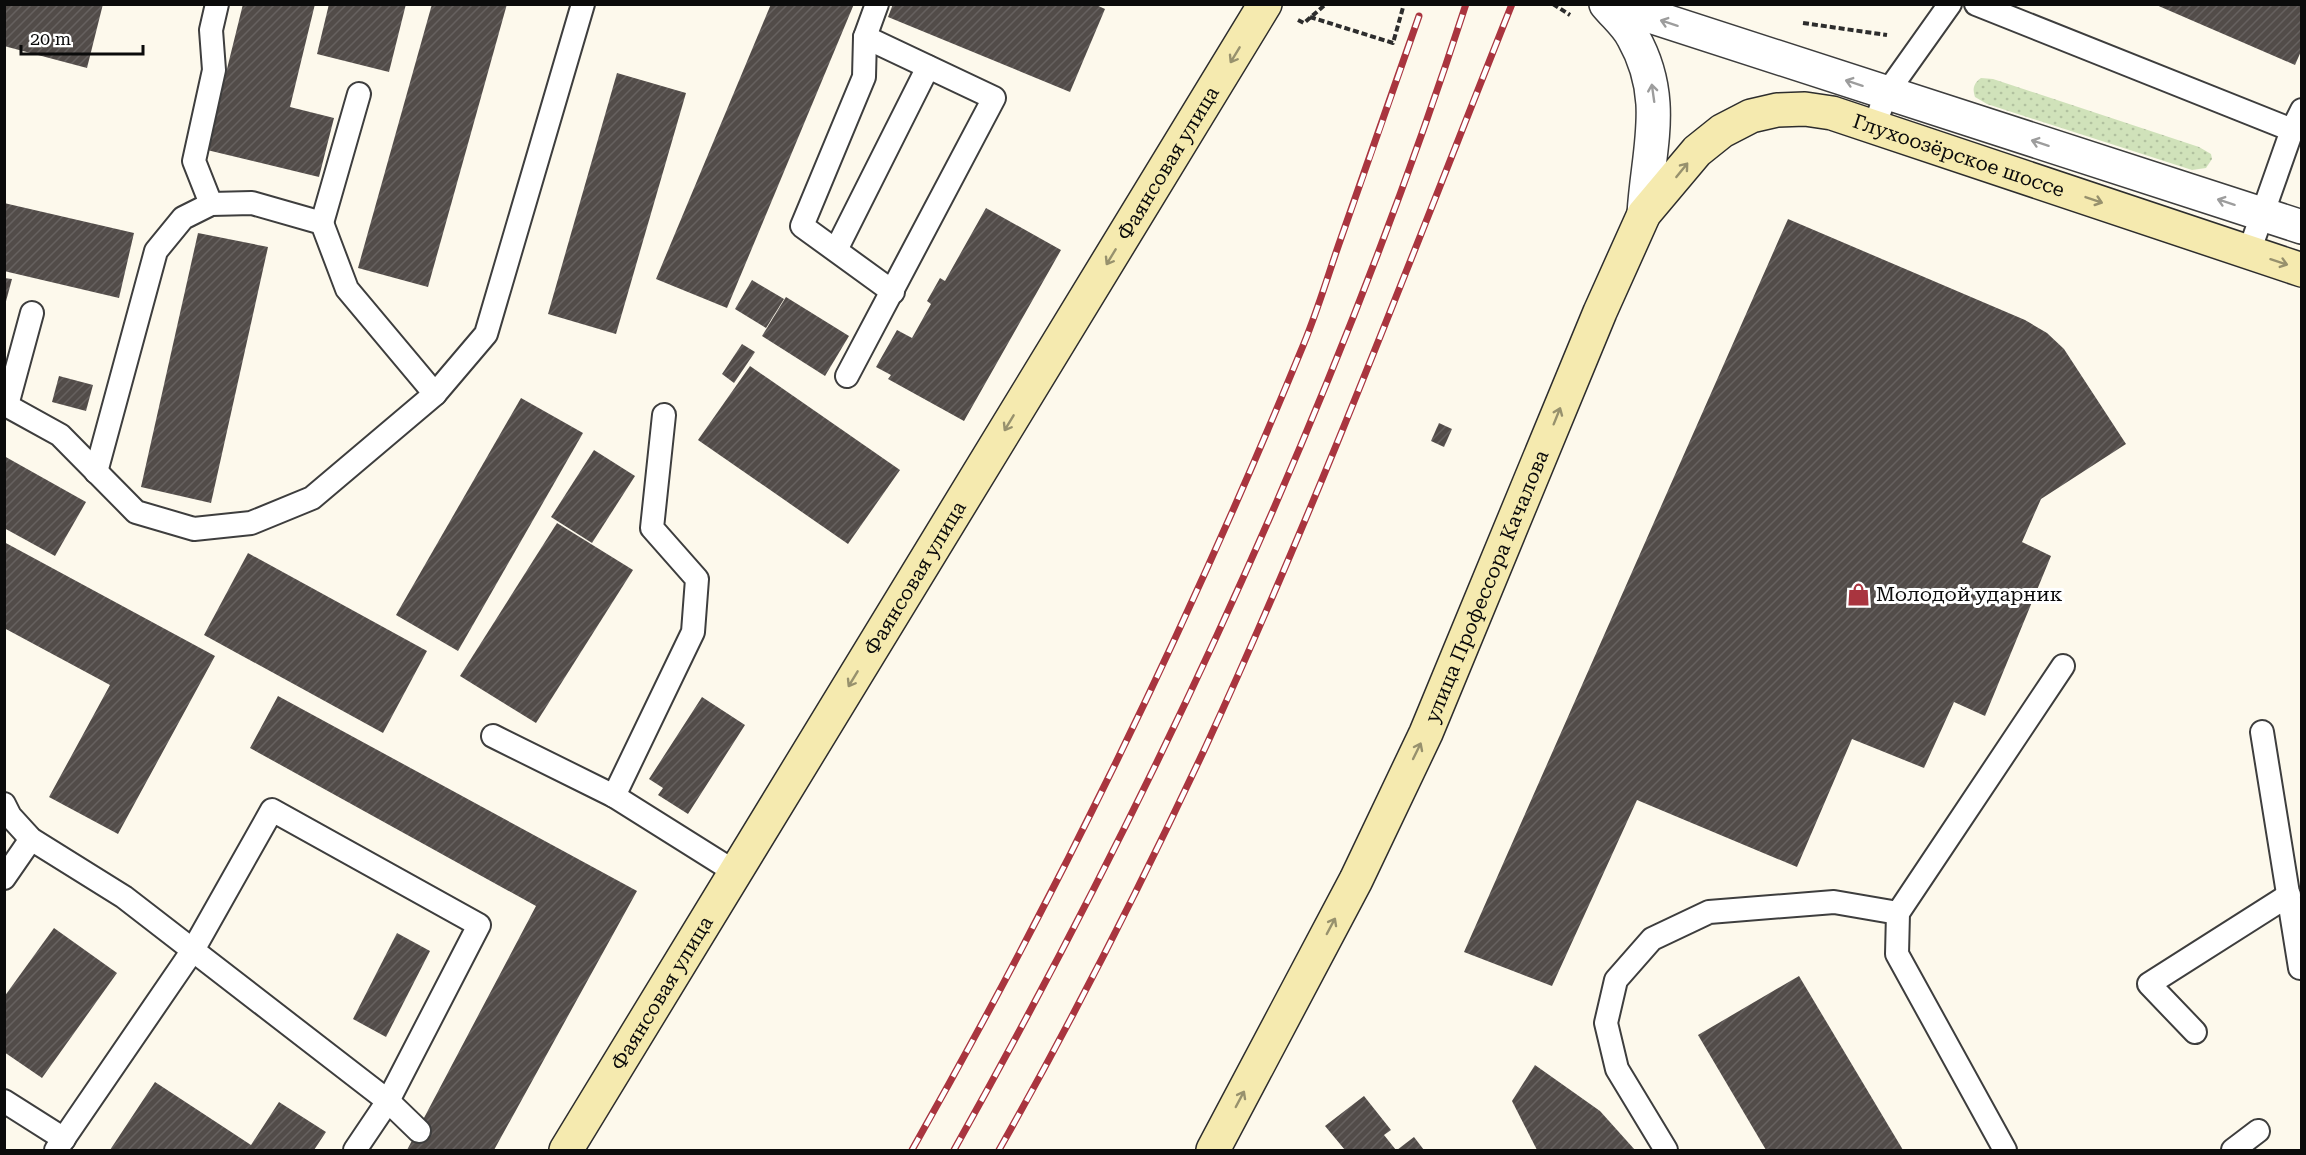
<svg xmlns="http://www.w3.org/2000/svg" width="2306" height="1155" font-family="'Roboto Serif',serif">
<defs>
<pattern id="grass-dots" width="8" height="8" patternUnits="userSpaceOnUse" patternTransform="scale(1.5)"><rect width="8" height="8" fill="#d0e2ba"/><path d="M2 2h.1M6 6h.1" fill="none" stroke="#b1c19f" stroke-width="1.8" stroke-linecap="round"/></pattern>
<pattern id="building-hatch" width="6" height="6" patternUnits="userSpaceOnUse" patternTransform="scale(1.5)"><rect width="6" height="6" fill="#524c49"/><path d="M-1 1l2-2M0 6l6-6M5 7l2-2" fill="none" stroke="#66615f"/></pattern>
</defs>
<rect width="100%" height="100%" fill="#fdf9ec"/>
<path fill="url(#grass-dots)" d="M1981,78L1993,79L2199,147L2211,154L2212,159L2206,168L2192,170L1987,104L1975,97C1972,88 1974,83 1981,78Z"/>
<g fill="url(#building-hatch)">
<polygon points="4,4 103,4 87,68 4,46"/>
<polygon points="243,4 315,4 290,107 334,118 319,177 207,150"/>
<polygon points="329,4 406,4 389,72 317,54"/>
<polygon points="432,4 507,4 428,287 358,268"/>
<polygon points="771,4 854,4 727,308 656,279"/>
<polygon points="893,4 1094,4 1105,9 1070,92 888,17"/>
<polygon points="2154,4 2302,4 2302,49 2295,65"/>
<polygon points="617,73 686,93 616,334 548,314"/>
<polygon points="4,203 134,233 119,298 4,271"/>
<polygon points="986,208 1061,250 964,421 888,379 891,375 876,367 897,330 912,338 931,304 927,301 940,278 945,281"/>
<polygon points="1788,219 2025,320 2047,333 2064,349 2126,444 2041,499 2022,542 2051,556 1985,716 1954,702 1924,768 1852,739 1797,867 1637,800 1552,986 1464,952"/>
<polygon points="198,233 268,247 211,503 141,487"/>
<polygon points="4,278 12,279 5,305 4,305"/>
<polygon points="752,280 784,299 766,328 735,309"/>
<polygon points="786,297 849,336 825,376 762,336"/>
<polygon points="742,344 755,352 734,383 722,374"/>
<polygon points="750,366 900,470 848,544 698,440"/>
<polygon points="59,376 93,385 86,411 52,402"/>
<polygon points="521,398 583,433 458,651 396,615"/>
<polygon points="1439,423 1452,429 1444,447 1431,441"/>
<polygon points="594,450 635,476 592,543 551,517"/>
<polygon points="4,456 86,502 55,556 4,528"/>
<polygon points="557,523 633,570 536,723 460,676"/>
<polygon points="4,542 215,656 118,834 49,797 110,685 4,628"/>
<polygon points="248,553 427,651 383,733 204,635"/>
<polygon points="278,696 637,891 494,1150 407,1150 536,906 250,748"/>
<polygon points="702,697 745,725 688,814 658,795 663,788 649,779"/>
<polygon points="54,928 117,973 42,1078 4,1052 4,997"/>
<polygon points="397,933 430,951 386,1037 353,1019"/>
<polygon points="1799,976 1903,1150 1766,1150 1698,1035"/>
<polygon points="1535,1065 1600,1111 1635,1150 1537,1150 1512,1101"/>
<polygon points="155,1082 251,1145 279,1102 326,1132 314,1150 110,1150"/>
<polygon points="1364,1096 1391,1130 1384,1135 1396,1150 1345,1150 1325,1126"/>
<polygon points="1414,1137 1424,1150 1397,1150"/>
</g>
<g fill="none" stroke-linecap="round" stroke-linejoin="round">
<defs>
<g id="lane">
<polyline points="877,4 865,37 864,77 802,226 893,292"/>
<polyline points="1976,4 2292,130 2249,252"/>
<polyline points="1874,127 1886,94 1950,4"/>
<polyline points="2292,130 2302,110"/>
<polyline points="211,204 194,161 214,70 211,30 217,4"/>
<polyline points="322,223 359,94"/>
<polyline points="836,250 928,67"/>
<polyline points="847,376 994,98 865,37"/>
<polyline points="4,404 60,435 136,512 194,529 251,523 312,498 435,394 486,334 583,4"/>
<polyline points="7,405 32,313"/>
<polyline points="96,472 156,251 183,218 211,204 252,203 322,223 347,289 435,394"/>
<polyline points="2262,732 2300,968"/>
<polyline points="493,736 614,796 735,872"/>
<polyline points="614,796 693,632 697,579 652,528 664,415"/>
<polyline points="4,804 10,816 31,839 124,897 388,1101 419,1131"/>
<polyline points="4,878 31,839"/>
<polyline points="2195,1032 2149,984 2289,895"/>
<polyline points="4,1101 64,1139"/>
<polyline points="56,1150 193,950 272,810 479,925 388,1101 355,1150"/>
<polyline points="1666,1150 1617,1069 1606,1023 1616,980 1652,939 1709,912 1834,902 1898,913"/>
<polyline points="2005,1150 1897,954 1898,913 2063,666"/>
<polyline points="2233,1150 2258,1131"/>
</g>
<g id="street">
<path d="M1606,4C1615,15 1627,25 1633,37C1668,99 1648,148 1644,214"/>
<polyline points="1613,4 2302,227"/>
</g>
<g id="secondary">
<path id="s1" d="M566,1150L1265,4"/>
<path id="s2" d="M1213,1150L1356,880L1426,733L1600,312L1644,214L1697,151L1722,131L1751,116L1777,110L1805,109L1832,113L2302,270"/>
</g>
</defs>
<use href="#lane" stroke="#3e3e3e" stroke-width="26"/>
<use href="#street" stroke="#3e3e3e" stroke-width="36"/>
<use href="#secondary" stroke="#2d2d2d" stroke-width="36"/>
<g stroke="#2d2d2d" stroke-width="4" stroke-dasharray="6 3" stroke-linecap="butt">
<polyline points="1553,4 1570,15"/>
<polyline points="1310,17 1393,43 1404,4"/>
<polyline points="1298,20 1304,23 1326,4"/>
<polyline points="1803,23 1887,35"/>
</g>
<use href="#lane" stroke="#fff" stroke-width="22"/>
<use href="#street" stroke="#fff" stroke-width="33"/>
<use href="#secondary" stroke="#f5eaaf" stroke-width="33"/>
<defs>
<g id="rail">
<path d="M912,1150C1058,892 1187,627 1300,353C1316,316 1327,278 1340,241C1367,166 1393,91 1419,16"/>
<path d="M954,1150C1157,787 1337,401 1466,4"/>
<path d="M999,1150C1073,1019 1142,883 1206,746C1318,503 1413,253 1512,4"/>
</g>
</defs>
<use href="#rail" stroke="#a9353f" stroke-width="7"/>
<use href="#rail" stroke="#fff" stroke-width="4.5" stroke-dasharray="14" stroke-linecap="butt"/>
</g>
<defs><path id="oneway-shaft" d="M-6 0H5M1.5-3L5.5 0L1.5 3" fill="none" stroke-width="1.6" stroke-linecap="round" stroke-linejoin="round" transform="scale(1.5)"/></defs>
<g stroke="#9d9d9d">
<use href="#oneway-shaft" transform="translate(1669 23) rotate(-162)"/>
<use href="#oneway-shaft" transform="translate(1854 83) rotate(-162)"/>
<use href="#oneway-shaft" transform="translate(1653 93) rotate(-98)"/>
<use href="#oneway-shaft" transform="translate(2040 143) rotate(-162)"/>
<use href="#oneway-shaft" transform="translate(2226 202) rotate(-162)"/>
</g>
<g stroke="#97916d">
<use href="#oneway-shaft" transform="translate(1235 55) rotate(121)"/>
<use href="#oneway-shaft" transform="translate(1682 170) rotate(-51)"/>
<use href="#oneway-shaft" transform="translate(2094 200) rotate(19)"/>
<use href="#oneway-shaft" transform="translate(1111 257) rotate(121)"/>
<use href="#oneway-shaft" transform="translate(2279 262) rotate(18)"/>
<use href="#oneway-shaft" transform="translate(1557 416) rotate(-68)"/>
<use href="#oneway-shaft" transform="translate(1009 423) rotate(121)"/>
<use href="#oneway-shaft" transform="translate(853 679) rotate(121)"/>
<use href="#oneway-shaft" transform="translate(1417 751) rotate(-64)"/>
<use href="#oneway-shaft" transform="translate(1331 926) rotate(-62)"/>
<use href="#oneway-shaft" transform="translate(1240 1099) rotate(-62)"/>
</g>
<defs>
<symbol id="shop-bare" viewBox="-9 -9 18 18"><path d="M-5-2.5h2.3a2.7 3.5 0 0 1 5.4 0H5L5.5 6h-11ZM-1.5-2.5h3a1.5 2.3 0 0 0-3 0Z" fill="#a9353f" stroke="#fff" stroke-width="2.5" paint-order="stroke"/></symbol>
</defs>
<g fill-rule="evenodd">
<use href="#shop-bare" x="1842" y="578" width="33" height="33"/>
</g>
<g text-anchor="middle" dominant-baseline="central" stroke-width="6" stroke-linejoin="round" paint-order="stroke">
<g font-size="20" fill="#0b0b0b" stroke="#fff">
<text stroke="none"><textPath href="#s2" startOffset="1394">Глухоозёрское шоссе</textPath></text>
<text stroke="none"><textPath href="#s1" startOffset="1156">Фаянсовая улица</textPath></text>
<text stroke="none"><textPath href="#s1" startOffset="670">Фаянсовая улица</textPath></text>
<text stroke="none"><textPath href="#s2" startOffset="627">улица Профессора Качалова</textPath></text>
<text stroke="none"><textPath href="#s1" startOffset="184">Фаянсовая улица</textPath></text>
</g>
<g font-size="20" fill="#0b0b0b" stroke="#fff" text-anchor="start">
<text x="1876" y="594">Молодой ударник</text>
</g>
</g>
<rect width="2306" height="1155" fill="none" stroke="#0b0b0b" stroke-width="12"/>
<path d="M21 45v9h122v-9" fill="none" stroke="#0b0b0b" stroke-width="3"/>
<text x="30" y="45" font-size="18" fill="#0b0b0b" stroke="#ffffff" stroke-width="4.5" paint-order="stroke">20 m</text>
</svg>
